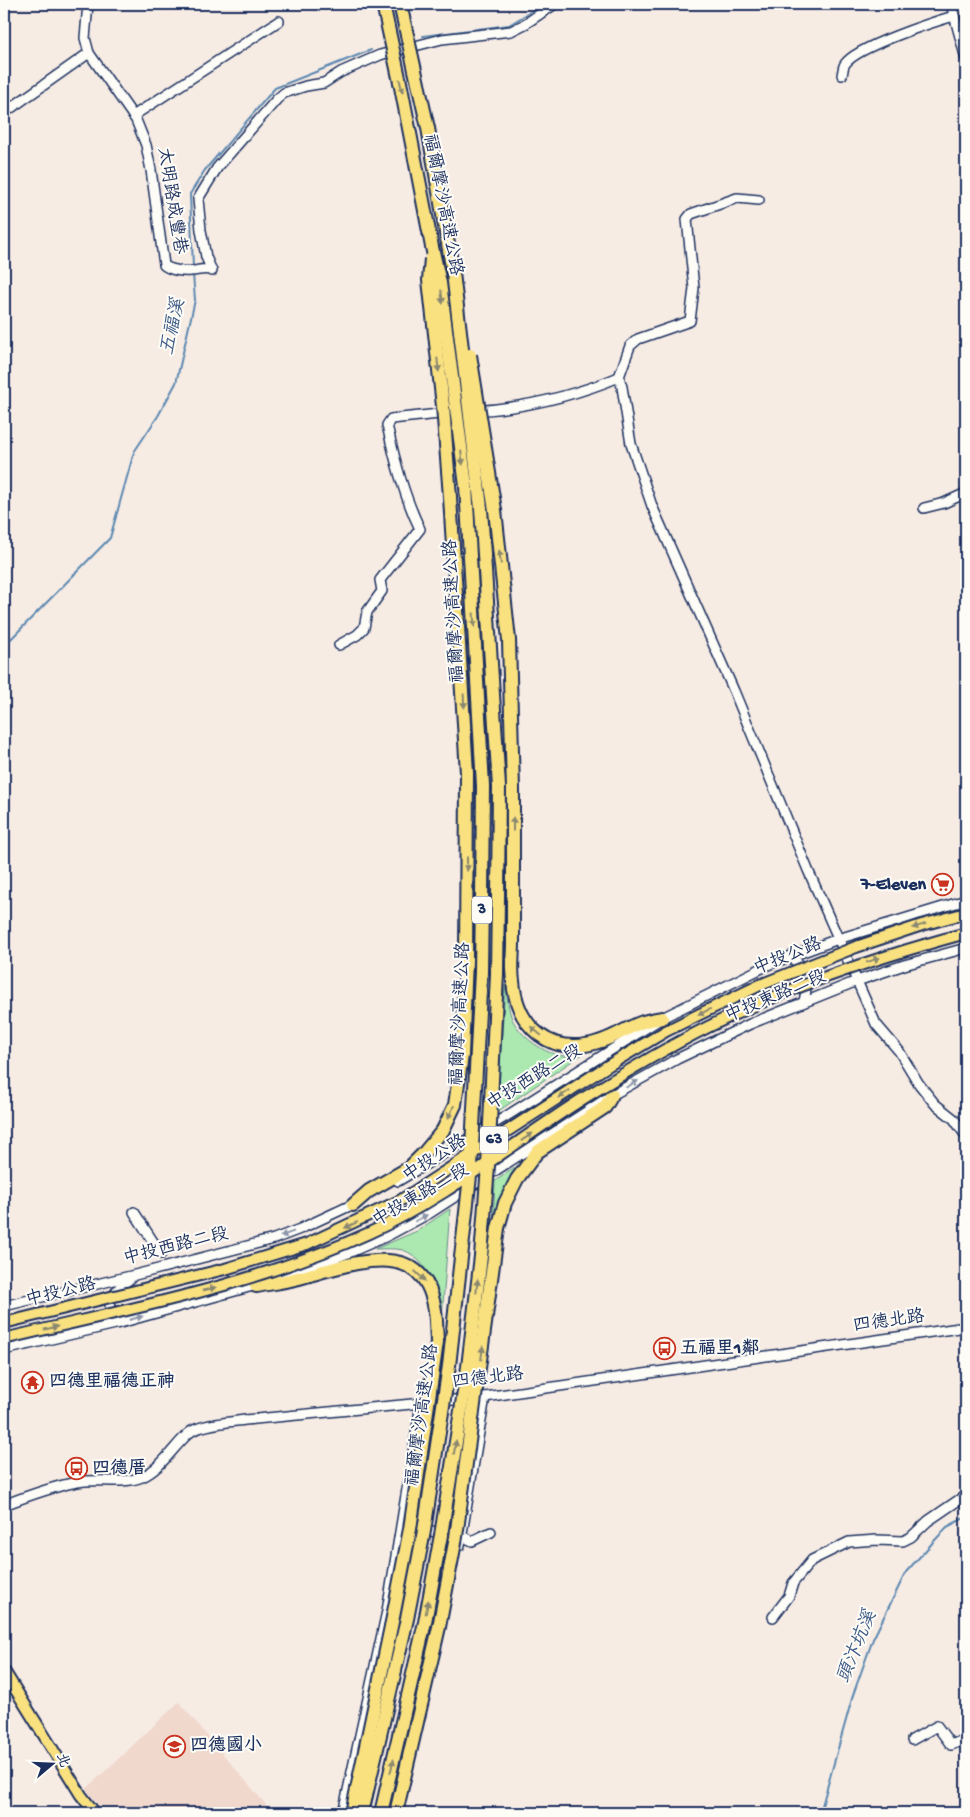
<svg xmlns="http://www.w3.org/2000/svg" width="970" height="1817" font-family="'Gochi Hand','LXGW WenKai TC',sans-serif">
<rect width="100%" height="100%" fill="#f7ece4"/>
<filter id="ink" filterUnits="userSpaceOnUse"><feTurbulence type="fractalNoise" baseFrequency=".02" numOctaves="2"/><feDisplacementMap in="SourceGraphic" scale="10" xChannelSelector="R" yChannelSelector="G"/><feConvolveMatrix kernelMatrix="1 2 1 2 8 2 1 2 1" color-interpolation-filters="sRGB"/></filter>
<g filter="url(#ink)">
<polygon fill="#f0d8cd" points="179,1702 273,1813 105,1813 86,1789"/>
<g fill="#abe9b0" stroke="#638c87">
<path d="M505,985C507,996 508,1009 512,1019C521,1037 545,1055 565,1056C571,1056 578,1054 584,1053L497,1112Z"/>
<polygon points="522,1163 493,1223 495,1181"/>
<path d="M450,1209L442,1318C437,1295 429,1259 403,1250C395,1248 384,1249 375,1249L417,1231Z"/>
</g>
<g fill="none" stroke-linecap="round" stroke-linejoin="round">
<g stroke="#5c88b1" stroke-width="2">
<polyline points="423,36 509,25 543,4"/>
<polyline points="193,267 190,194 205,170 275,88 371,50"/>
<polyline points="4,646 110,538 134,452 158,416 176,383 195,300 193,274"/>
<polyline points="820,1813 853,1695 873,1639 906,1572 947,1527 966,1517"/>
</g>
<defs>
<g id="minor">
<polyline points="951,4 966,59"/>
<path d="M89,53L136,120L146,145L151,170L164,265C169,270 184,272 191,271C199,271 205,267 212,271L206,257L201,230L198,199L217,168L277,99L284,93L306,86L324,83L341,72L380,55L442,39L511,31L525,24L555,4"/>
<path d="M842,75C843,72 843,66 845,64C856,47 933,22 954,16"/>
<polyline points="4,113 89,53 85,38 88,4"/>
<polyline points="133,116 279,21"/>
<polyline points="759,200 737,198 691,214 687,219 694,288 690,321 638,339 630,346 619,377 622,387 631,444 652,506 734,691 808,870 876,1024 899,1051 919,1084 935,1104 954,1119 966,1136"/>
<path d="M474,411C524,408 573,396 619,377"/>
<polyline points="924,508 944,503 966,493"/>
<path d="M339,645L357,635L364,628L367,612L382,591L380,580L420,529C404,496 395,461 387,425L391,419L449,413"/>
<path d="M789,957C810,968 808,981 804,1002"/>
<polyline points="398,1181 505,1117 662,1018 770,964 838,939 966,900"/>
<polyline points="134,1212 161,1254"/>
<polyline points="279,1278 348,1253 387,1236 430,1213 612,1095 677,1059 750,1024 857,981 904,965 966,948"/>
<polyline points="4,1306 135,1275 274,1239 300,1229 358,1202"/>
<path d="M113,1318C104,1301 117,1288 131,1278"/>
<polyline points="4,1350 120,1323 260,1284"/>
<path d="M4,1505C27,1496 52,1487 77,1482C98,1478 122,1485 142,1477C162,1468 173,1447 189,1433C200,1424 231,1422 245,1420L485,1397L966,1327"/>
<polyline points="405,1527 462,1536 472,1541 491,1532"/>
<polyline points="460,1545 485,1397"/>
<polyline points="773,1617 789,1596 793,1583 812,1560 849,1542 877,1540 903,1541 911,1537 928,1521 966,1495"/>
<polyline points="912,1740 937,1726 951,1745 966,1739"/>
<polyline points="343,1813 387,1611 421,1404"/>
</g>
<polyline id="major" points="4,1671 81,1795 95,1813"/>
<g id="highway">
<path d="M513,943C513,955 511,968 513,981C517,1028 551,1057 598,1042C614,1038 628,1027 643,1022C649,1020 656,1019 662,1018"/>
<polyline points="353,1205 369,1191 409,1168 423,1154 443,1130"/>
<polyline points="498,1228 505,1203 517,1179 537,1152 605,1107 612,1095"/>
<path d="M256,1286C273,1283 290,1281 306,1276C361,1261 431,1236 436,1321"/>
</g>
</defs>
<use href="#minor" stroke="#1b2f5e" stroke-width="12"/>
<use href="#major" stroke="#1b2f5e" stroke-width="14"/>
<use href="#highway" stroke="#1b2f5e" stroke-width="16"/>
<use href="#minor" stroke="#fdfcf7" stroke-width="9"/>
<use href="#major" stroke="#fae180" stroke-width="10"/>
<use href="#highway" stroke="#fae180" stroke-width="12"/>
<defs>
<g id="major-bridge">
<polyline points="4,1323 225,1269 307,1244 401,1200 609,1065 666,1031 700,1014 760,985 856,947 922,925 966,913"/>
<path d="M4,1339C127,1309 253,1286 369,1233C446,1198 513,1143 584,1098C624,1073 666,1048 708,1027C790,986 878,957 966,933"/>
</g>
<g id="highway-bridge">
<polyline points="431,259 429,280 443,406 450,497 467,773 466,960 462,1055 455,1105 443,1130"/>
<polyline points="470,355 495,510 509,640 513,789 513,943"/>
<polyline points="352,1813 393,1617 410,1529 437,1342 436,1321"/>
<polyline points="362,1813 407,1619 424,1531 449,1366 471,1167 481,972 482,898 483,786 466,486 440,283 432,247 401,87 383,4"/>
<polyline points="381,1813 425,1622 441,1535 468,1367 481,1256 488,1166 497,974 498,897 499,787 481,508 453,273 428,128 400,4"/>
<polyline points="396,1813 439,1627 456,1537 498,1228"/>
</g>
</defs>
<use href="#major-bridge" stroke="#1b2f5e" stroke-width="14" stroke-linecap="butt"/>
<use href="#highway-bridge" stroke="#1b2f5e" stroke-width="16" stroke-linecap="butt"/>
<use href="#major-bridge" stroke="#fae180" stroke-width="10"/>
<use href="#highway-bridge" stroke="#fae180" stroke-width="12"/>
</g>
<defs><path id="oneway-solid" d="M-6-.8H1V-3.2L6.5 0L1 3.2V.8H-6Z" transform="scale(1.25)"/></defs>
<g fill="#8a886f">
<use href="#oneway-solid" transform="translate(401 86) rotate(78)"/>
<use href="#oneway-solid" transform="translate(442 297) rotate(83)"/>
<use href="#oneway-solid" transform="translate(438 365) rotate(84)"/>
<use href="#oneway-solid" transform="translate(462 458) rotate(83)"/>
<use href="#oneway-solid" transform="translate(500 557) rotate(-97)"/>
<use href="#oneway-solid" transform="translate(474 620) rotate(87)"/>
<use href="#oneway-solid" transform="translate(464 701) rotate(87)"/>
<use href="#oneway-solid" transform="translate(513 824) rotate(-90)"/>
<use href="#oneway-solid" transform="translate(467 864) rotate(90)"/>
<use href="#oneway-solid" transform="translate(919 926) rotate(163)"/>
<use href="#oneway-solid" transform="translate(873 960) rotate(-20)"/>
<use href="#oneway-solid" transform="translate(704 1012) rotate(154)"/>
<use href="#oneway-solid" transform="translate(536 1031) rotate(-140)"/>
<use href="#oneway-solid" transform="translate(564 1094) rotate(146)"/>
<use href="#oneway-solid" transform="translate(451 1112) rotate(115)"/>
<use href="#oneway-solid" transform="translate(527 1137) rotate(-34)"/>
<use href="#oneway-solid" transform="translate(351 1225) rotate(155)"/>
<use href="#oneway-solid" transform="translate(420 1276) rotate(44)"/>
<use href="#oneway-solid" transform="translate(477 1286) rotate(-84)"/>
<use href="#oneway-solid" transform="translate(209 1289) rotate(-14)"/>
<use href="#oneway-solid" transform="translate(51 1328) rotate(-14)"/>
<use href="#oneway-solid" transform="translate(482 1353) rotate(-83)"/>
<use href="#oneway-solid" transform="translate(455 1447) rotate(-81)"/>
<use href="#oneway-solid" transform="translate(427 1607) rotate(-79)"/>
<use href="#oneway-solid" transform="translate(392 1766) rotate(-77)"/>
</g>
<g fill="#8c96aa">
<use href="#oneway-solid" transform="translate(632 1084) rotate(-30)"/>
<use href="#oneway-solid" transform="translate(421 1218) rotate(-28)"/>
<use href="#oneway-solid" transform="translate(287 1234) rotate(160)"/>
<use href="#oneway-solid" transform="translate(136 1318) rotate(-15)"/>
</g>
</g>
<defs>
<symbol id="supermarket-ring" viewBox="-11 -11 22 22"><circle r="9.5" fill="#fdfcf7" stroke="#c8321e" stroke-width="1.5"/><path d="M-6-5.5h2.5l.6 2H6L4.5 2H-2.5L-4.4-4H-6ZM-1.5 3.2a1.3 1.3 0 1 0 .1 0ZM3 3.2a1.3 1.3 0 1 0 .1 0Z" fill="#c8321e"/></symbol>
<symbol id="bus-ring" viewBox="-11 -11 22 22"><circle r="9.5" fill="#fdfcf7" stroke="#c8321e" stroke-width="1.5"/><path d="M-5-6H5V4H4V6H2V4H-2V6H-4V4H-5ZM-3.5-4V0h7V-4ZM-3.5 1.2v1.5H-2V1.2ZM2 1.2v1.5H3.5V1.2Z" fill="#c8321e"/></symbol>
<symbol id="temple-ring" viewBox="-11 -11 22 22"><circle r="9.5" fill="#fdfcf7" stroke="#c8321e" stroke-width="1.5"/><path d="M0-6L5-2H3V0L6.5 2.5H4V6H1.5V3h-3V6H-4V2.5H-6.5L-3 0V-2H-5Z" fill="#c8321e"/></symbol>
<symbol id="school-ring" viewBox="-11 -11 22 22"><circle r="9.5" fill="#fdfcf7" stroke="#c8321e" stroke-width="1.5"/><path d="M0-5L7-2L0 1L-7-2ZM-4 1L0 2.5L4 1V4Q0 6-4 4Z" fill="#c8321e"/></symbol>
</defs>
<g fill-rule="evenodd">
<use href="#supermarket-ring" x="930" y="872" width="25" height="25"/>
<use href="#bus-ring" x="652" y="1336" width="25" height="25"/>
<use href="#temple-ring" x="20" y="1370" width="25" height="25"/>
<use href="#bus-ring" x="64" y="1456" width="25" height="25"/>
<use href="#school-ring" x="162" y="1734" width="25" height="25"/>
</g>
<g text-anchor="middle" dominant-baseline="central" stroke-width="4" stroke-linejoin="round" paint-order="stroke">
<g fill="#fdfcf7" stroke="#5f6c8c" stroke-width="1">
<rect x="472" y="896.5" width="20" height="27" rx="4"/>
<rect x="480" y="1126.5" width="28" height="27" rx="4"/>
</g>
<g font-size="16" font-weight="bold" fill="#1b2f5e">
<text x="482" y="910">3</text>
<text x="494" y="1140">63</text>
</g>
<g font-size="18" fill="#1b2f5e" stroke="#fdfcf7">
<text transform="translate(171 201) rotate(81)">太明路成豐巷</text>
<text transform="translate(442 205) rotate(79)">福爾摩沙高速公路</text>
<text transform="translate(455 611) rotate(-93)">福爾摩沙高速公路</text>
<text transform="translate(788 957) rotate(-22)">中投公路</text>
<text transform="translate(776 997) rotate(-23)">中投東路二段</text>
<text transform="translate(461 1014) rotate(-87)">福爾摩沙高速公路</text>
<text transform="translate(535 1078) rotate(-32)">中投西路二段</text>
<text transform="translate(435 1159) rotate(-33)">中投公路</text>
<text transform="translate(421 1196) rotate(-30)">中投東路二段</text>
<text transform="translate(176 1247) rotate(-14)">中投西路二段</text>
<text transform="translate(61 1293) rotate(-14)">中投公路</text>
<text transform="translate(889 1322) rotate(-8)">四德北路</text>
<text transform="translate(488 1379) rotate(-7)">四德北路</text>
<text transform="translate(423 1415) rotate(-82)">福爾摩沙高速公路</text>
</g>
<g font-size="18" font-weight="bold" fill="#1b2f5e" stroke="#fdfcf7" text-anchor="start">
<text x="926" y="885" text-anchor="end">7-Eleven</text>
<text x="680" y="1349">五福里1鄰</text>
<text x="49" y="1382">四德里福德正神</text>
<text x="92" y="1469">四德厝</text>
<text x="190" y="1746">四德國小</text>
</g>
<g font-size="19" font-style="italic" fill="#3c5b87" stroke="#fdfcf7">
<text transform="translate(174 327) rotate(-78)">五福溪</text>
<text transform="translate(858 1647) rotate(-68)">頭汴坑溪</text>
</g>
</g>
<rect width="970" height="1817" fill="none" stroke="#fdfcf7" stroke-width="20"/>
<rect x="10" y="10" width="950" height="1797" fill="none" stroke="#1b2f5e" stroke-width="2" filter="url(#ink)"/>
<g transform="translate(52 1764) rotate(71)" stroke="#fdfcf7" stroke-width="4" paint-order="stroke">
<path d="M0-4L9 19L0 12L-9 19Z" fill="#1b2f5e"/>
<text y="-8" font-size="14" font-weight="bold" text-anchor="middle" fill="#1b2f5e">北</text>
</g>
</svg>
